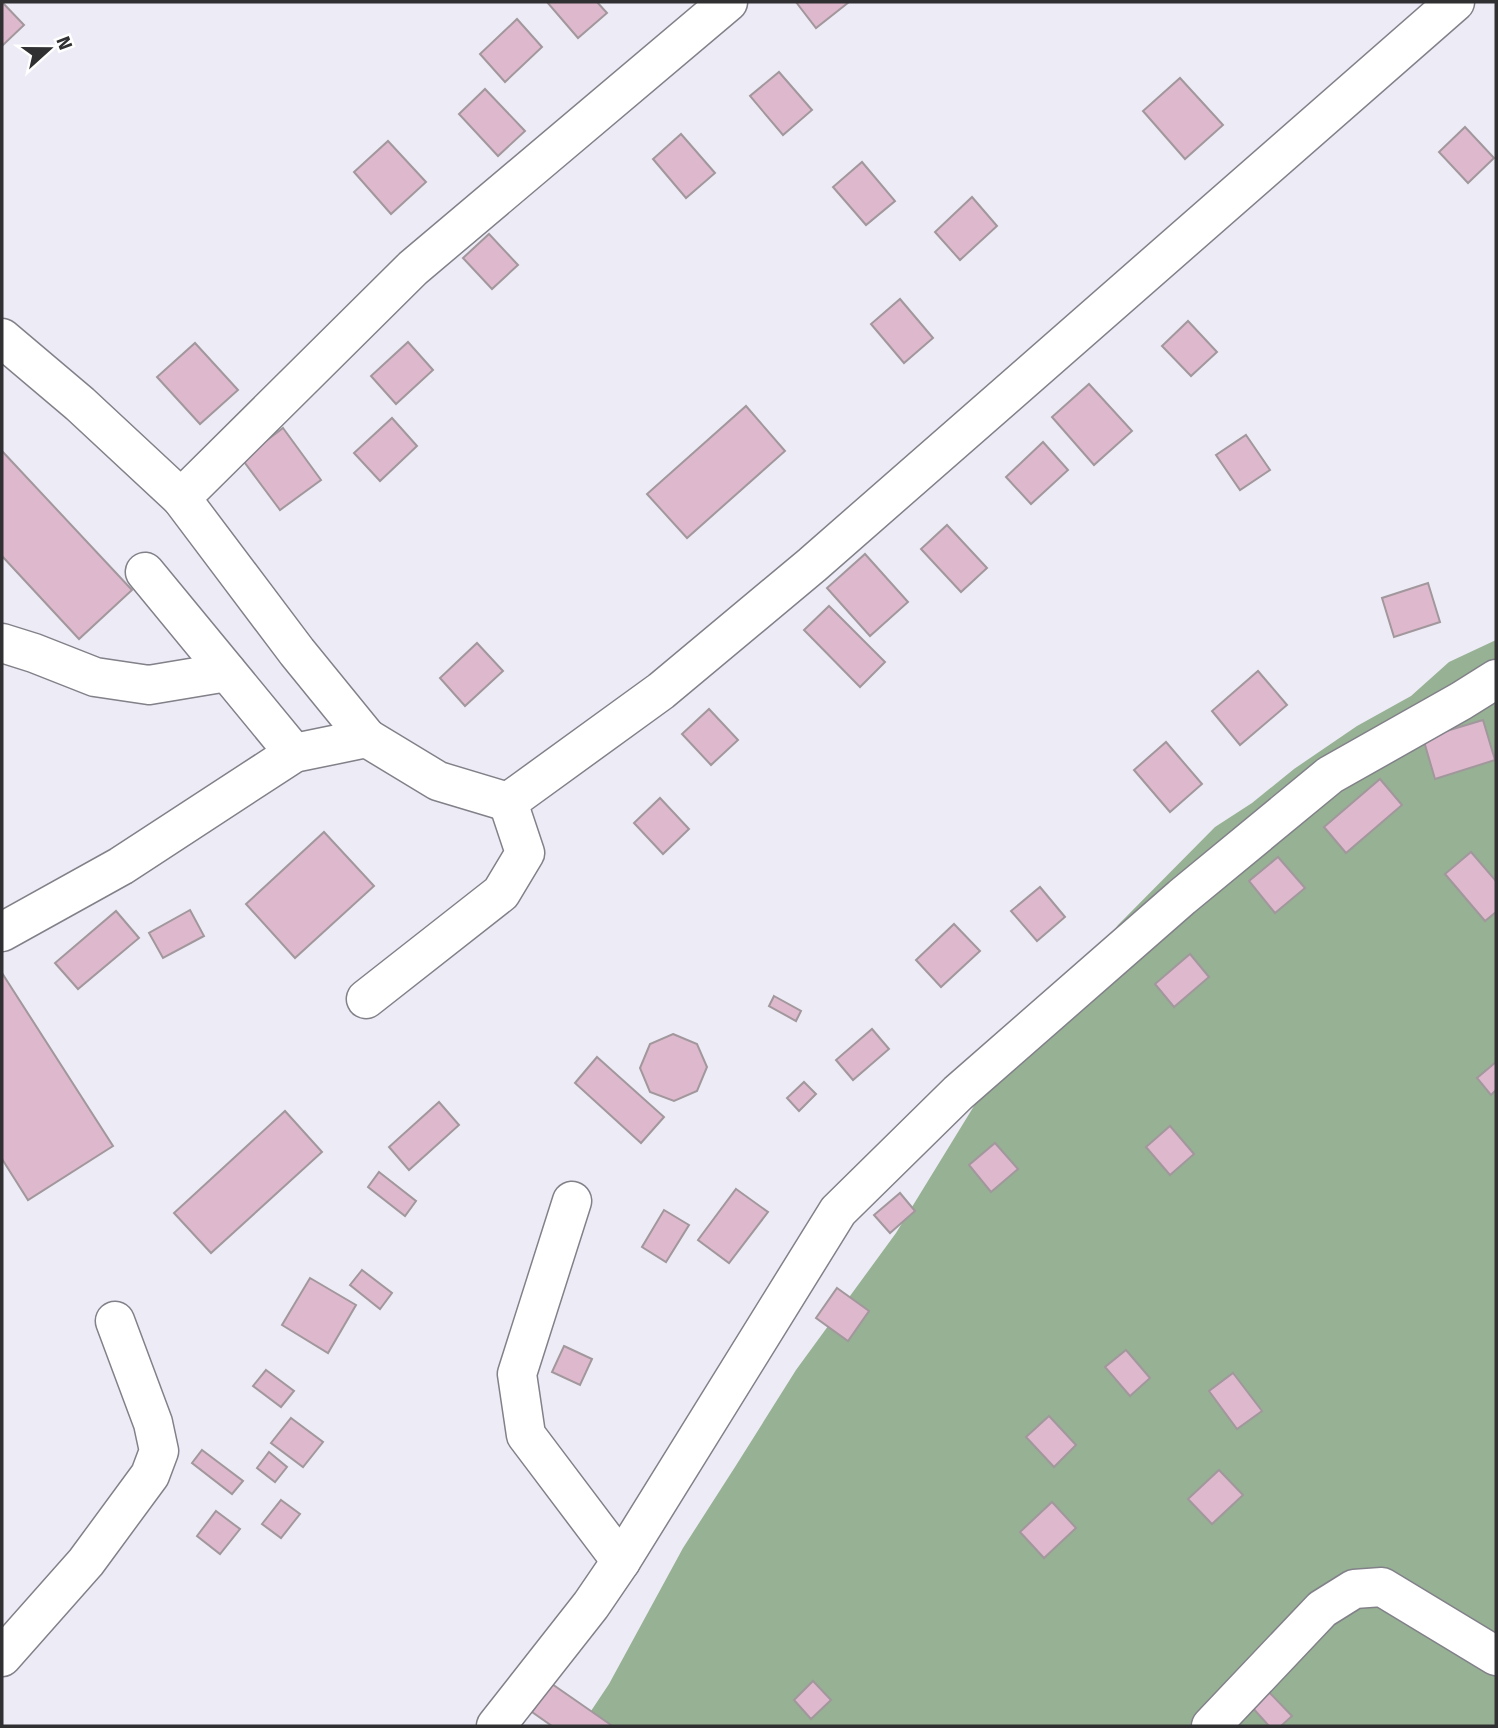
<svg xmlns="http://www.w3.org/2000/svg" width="1498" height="1728" font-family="'Fira Sans',sans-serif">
<rect width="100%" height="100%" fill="#edebf5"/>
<polygon fill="#97b194" points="1496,640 1496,1726 581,1726 609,1684 683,1548 735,1467 796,1370 896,1233 982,1093 1084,970 1118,925 1215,827 1252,803 1294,769 1357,726 1411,696 1449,662"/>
<g fill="#deb9cd" stroke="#a1979c" stroke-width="2">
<polygon points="2,2 24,25 2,46"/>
<polygon points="547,2 597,2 607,13 578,38"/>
<polygon points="796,2 849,2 816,28"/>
<polygon points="517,19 542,47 505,82 480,54"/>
<polygon points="779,72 812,110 783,135 750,96"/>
<polygon points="1180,78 1223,125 1185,159 1143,111"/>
<polygon points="485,89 525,131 498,156 459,114"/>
<polygon points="1465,127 1494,158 1468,183 1439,152"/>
<polygon points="681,134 715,173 686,198 653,159"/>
<polygon points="388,141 426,182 391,214 354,172"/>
<polygon points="862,162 895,201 866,225 833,187"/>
<polygon points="972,197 997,226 960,260 935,232"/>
<polygon points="489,234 518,265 492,289 463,258"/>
<polygon points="900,299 933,338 904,363 871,324"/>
<polygon points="1188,321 1217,352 1191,376 1162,346"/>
<polygon points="408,342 433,370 396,404 371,376"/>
<polygon points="195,343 238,390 200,424 157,377"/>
<polygon points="1089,384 1132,431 1094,465 1052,417"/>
<polygon points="746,406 785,451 687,538 647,494"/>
<polygon points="392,418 417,446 380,481 354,453"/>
<polygon points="283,428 321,480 280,510 242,459"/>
<polygon points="1246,435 1270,470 1240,490 1216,455"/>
<polygon points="1043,442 1068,470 1031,504 1006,477"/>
<polygon points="2,451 132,590 79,639 2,556"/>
<polygon points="947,525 987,568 961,592 921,549"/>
<polygon points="865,554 908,602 870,636 827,588"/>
<polygon points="1428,583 1440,622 1394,637 1382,598"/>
<polygon points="829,606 885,662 860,687 804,630"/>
<polygon points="477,643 503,671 465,706 440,678"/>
<polygon points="1258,671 1287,705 1240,745 1212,711"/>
<polygon points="709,709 738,740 711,765 682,734"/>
<polygon points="1483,720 1495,760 1435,779 1423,738"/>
<polygon points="1166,742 1202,784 1170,812 1134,770"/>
<polygon points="1380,779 1402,805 1346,853 1324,827"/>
<polygon points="660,798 689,829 663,854 634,823"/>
<polygon points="324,832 374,886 295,958 246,904"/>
<polygon points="1471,852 1496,881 1496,912 1485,921 1445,874"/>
<polygon points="1278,857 1305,888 1275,913 1249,881"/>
<polygon points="1040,887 1065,917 1037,941 1011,911"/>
<polygon points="190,910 204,936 163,958 149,933"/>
<polygon points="116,911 139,938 78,989 55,963"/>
<polygon points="954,924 980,951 941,987 916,960"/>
<polygon points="1190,954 1209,977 1174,1007 1155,984"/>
<polygon points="2,973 113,1146 28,1200 2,1159"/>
<polygon points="774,996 801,1011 796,1021 769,1006"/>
<polygon points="872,1029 889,1049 853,1080 836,1060"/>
<polygon points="673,1034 697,1044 707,1067 697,1091 674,1101 650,1092 640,1068 650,1044"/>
<polygon points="597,1057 664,1117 641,1143 575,1083"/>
<polygon points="1496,1062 1496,1090 1491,1095 1477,1078"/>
<polygon points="804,1082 816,1094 799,1111 787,1098"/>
<polygon points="439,1102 459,1125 409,1170 389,1147"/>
<polygon points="285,1111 322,1152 211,1253 174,1213"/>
<polygon points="1170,1126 1194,1154 1170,1175 1146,1147"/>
<polygon points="995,1143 1018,1169 991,1192 969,1165"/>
<polygon points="379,1172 416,1201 405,1216 368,1187"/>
<polygon points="736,1189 768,1212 729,1263 698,1240"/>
<polygon points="900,1193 915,1211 890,1233 874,1215"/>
<polygon points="664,1210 689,1225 666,1262 642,1247"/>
<polygon points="362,1270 392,1293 380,1309 350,1285"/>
<polygon points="310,1278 356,1305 328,1353 282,1325"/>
<polygon points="837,1288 869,1311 848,1341 816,1318"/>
<polygon points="564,1346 592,1359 580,1385 552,1372"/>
<polygon points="1126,1350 1150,1378 1130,1396 1105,1367"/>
<polygon points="266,1370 294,1391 281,1407 253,1386"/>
<polygon points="1233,1373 1262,1411 1237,1429 1209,1391"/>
<polygon points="1049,1416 1076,1445 1054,1467 1026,1437"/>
<polygon points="291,1418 323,1442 303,1467 271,1443"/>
<polygon points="202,1450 243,1481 232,1494 192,1463"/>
<polygon points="269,1452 287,1467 275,1482 257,1468"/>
<polygon points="1219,1470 1243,1495 1212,1524 1188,1499"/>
<polygon points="281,1500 300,1514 281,1538 262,1524"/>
<polygon points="1052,1502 1076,1528 1044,1558 1020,1532"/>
<polygon points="216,1511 240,1529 220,1554 197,1536"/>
<polygon points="813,1681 831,1700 811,1719 794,1700"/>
<polygon points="552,1684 611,1725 611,1726 552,1726 532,1712"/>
<polygon points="1267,1690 1292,1716 1281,1726 1269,1726 1251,1706"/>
</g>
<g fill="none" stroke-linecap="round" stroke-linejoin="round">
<defs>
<g id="minor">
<polyline points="2,338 80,404 181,498 297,652 367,738"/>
<polyline points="181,498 413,268 728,2"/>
<polyline points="145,572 294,753"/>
<polyline points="2,643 34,653 95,677 149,685 227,672"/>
<polyline points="2,932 121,866 294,753 367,738 438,781 508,802 661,691 812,565 1455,2"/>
<polyline points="366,999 501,893 525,853 508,802"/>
<polyline points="572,1201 517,1374 526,1435 621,1561"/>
<polyline points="2,1657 86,1562 150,1475 159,1451 153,1423 115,1321"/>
<polyline points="496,1726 591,1605 621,1561 838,1211 958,1093 1182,897 1330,775 1461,701 1496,679"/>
<polyline points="1211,1726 1322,1609 1354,1589 1382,1587 1496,1656"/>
</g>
</defs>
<use href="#minor" stroke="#828089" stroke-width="41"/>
<use href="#minor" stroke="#fff" stroke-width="38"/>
</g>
<rect width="1498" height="1728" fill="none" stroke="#303033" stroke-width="7"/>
<g transform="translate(49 49) rotate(69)" stroke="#ffffff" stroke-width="5" paint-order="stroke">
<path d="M0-5L12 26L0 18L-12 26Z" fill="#303033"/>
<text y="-10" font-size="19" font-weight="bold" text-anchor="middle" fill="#303033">N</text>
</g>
</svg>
